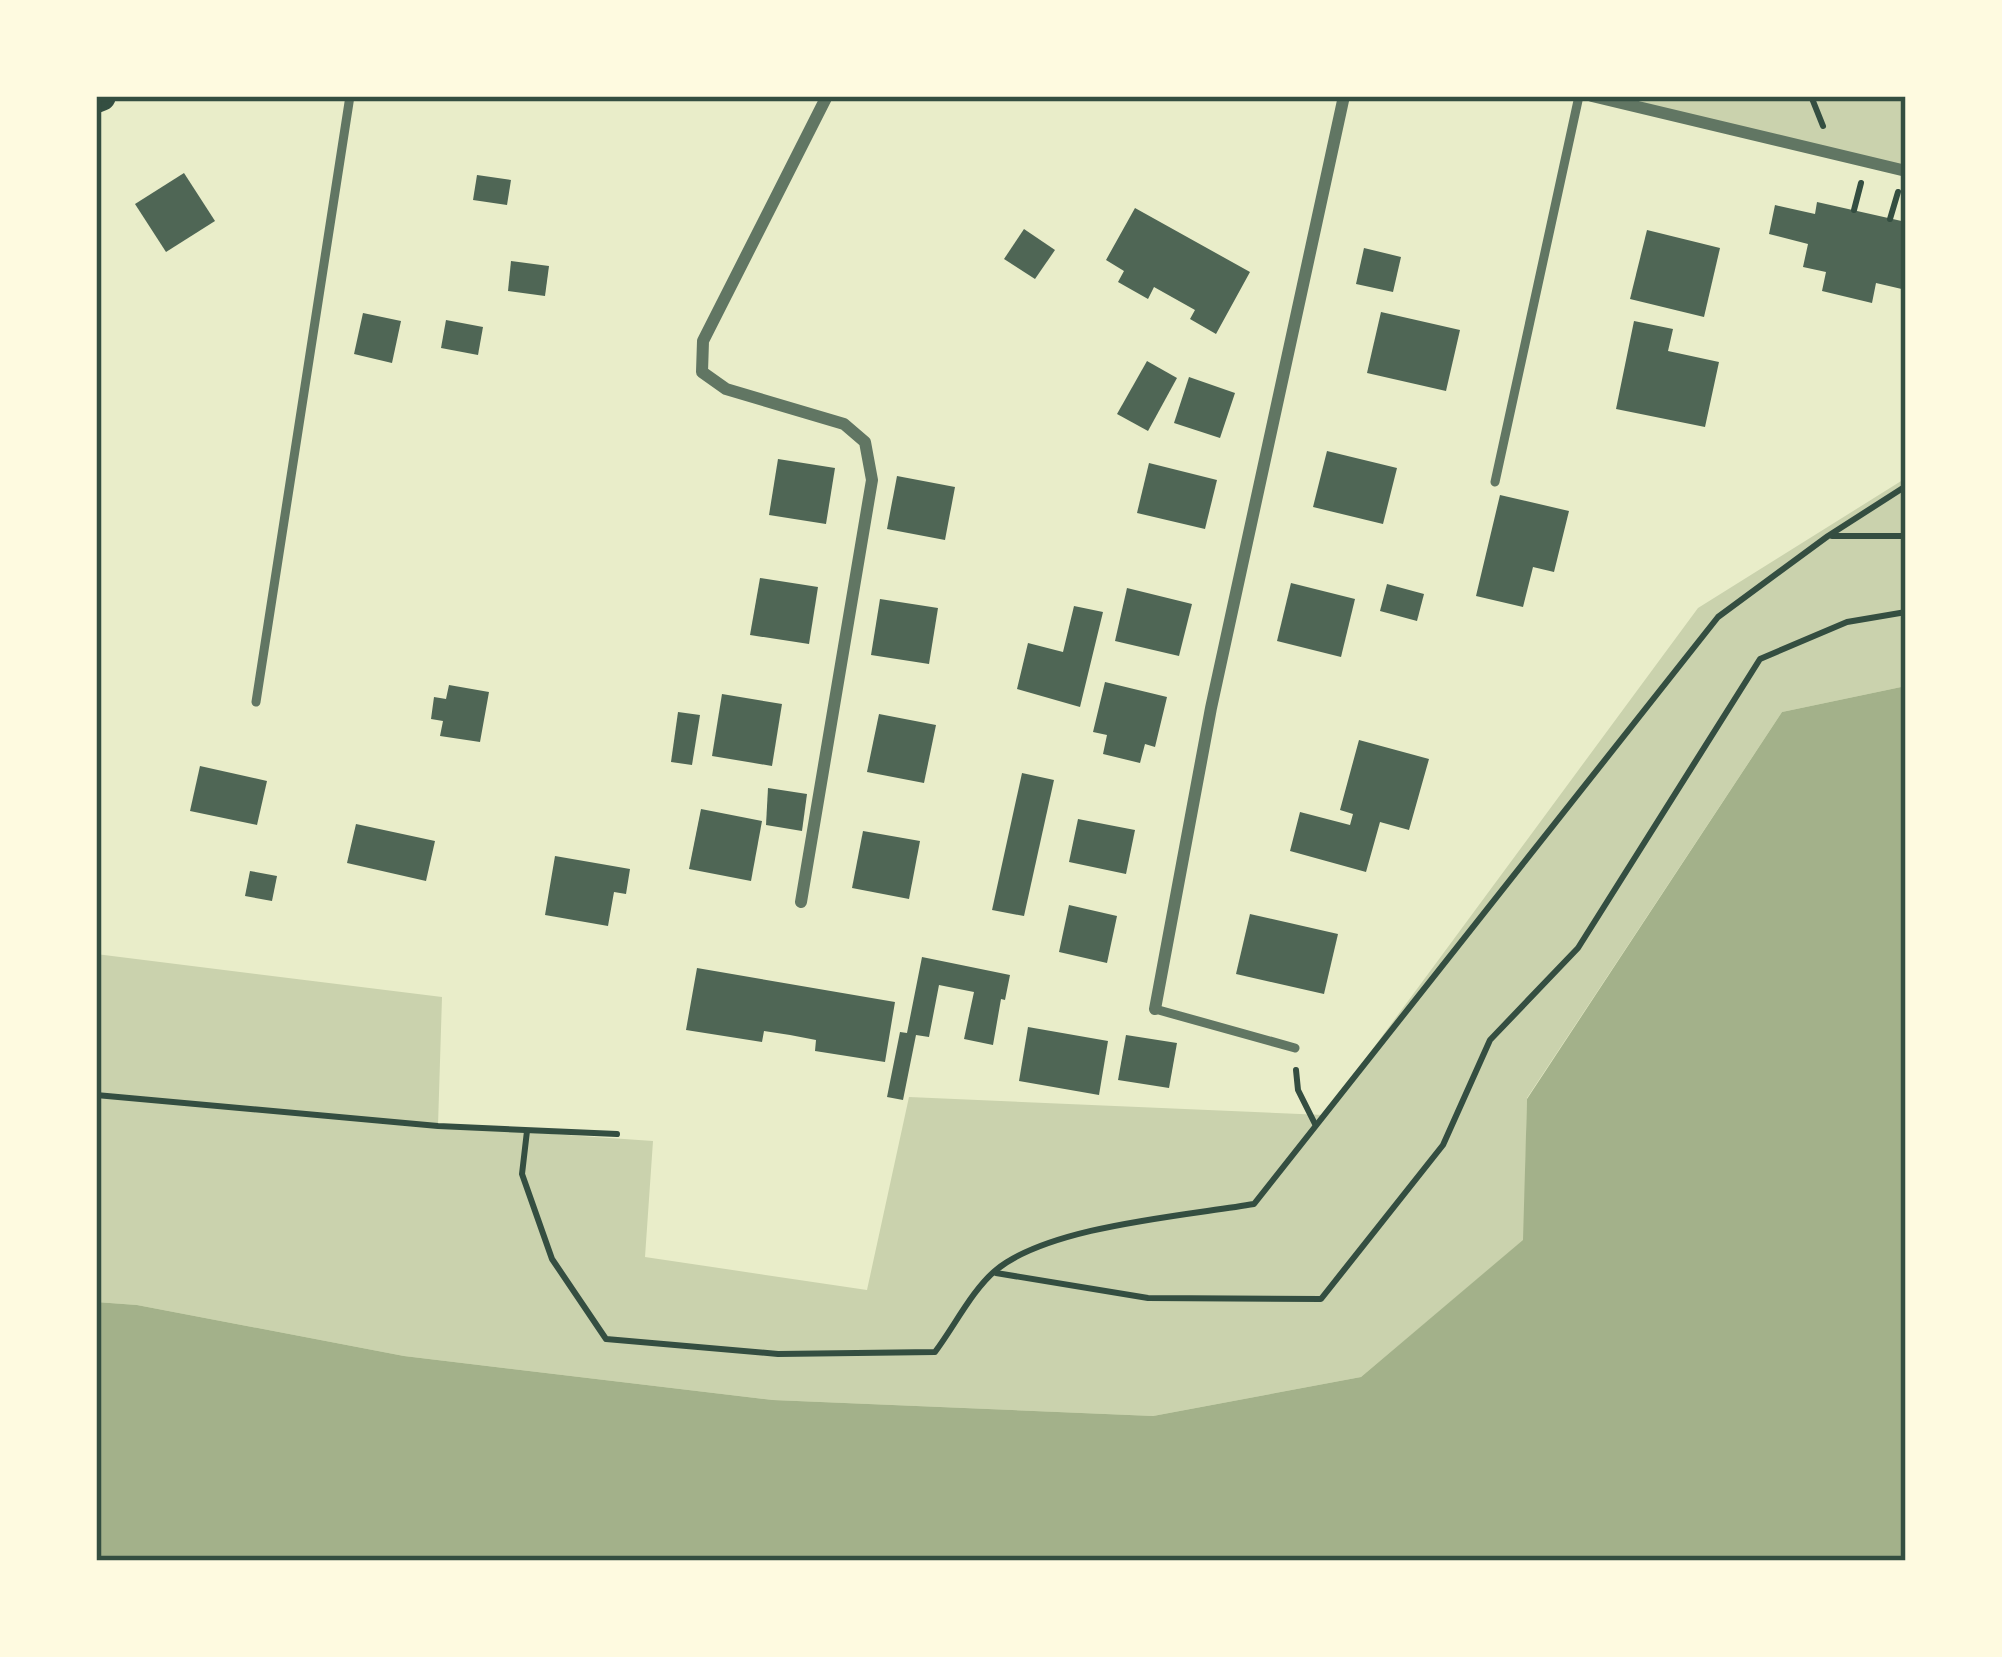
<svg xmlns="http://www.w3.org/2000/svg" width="2002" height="1657" font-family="'DM Sans',sans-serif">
<rect width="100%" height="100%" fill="#e9edc9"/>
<g fill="#cad2ad">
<polygon points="1592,96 1906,96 1906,171"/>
<polygon points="1906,478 1906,686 1782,712 1527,1098 1524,1240 1361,1377 1153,1416 773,1400 404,1356 137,1305 96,1302 96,954 442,997 438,1126 653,1141 645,1257 867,1290 909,1097 1324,1115 1698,608"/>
</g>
<polygon fill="#a3b18a" points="1906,686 1906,1561 96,1561 96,1302 137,1305 404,1356 773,1400 1153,1416 1361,1377 1523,1240 1527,1099 1782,712"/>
<g fill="#4f6655">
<polygon points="184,173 215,221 166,252 135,204"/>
<polygon points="477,175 511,180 507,205 473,200"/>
<polygon points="1817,202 1906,222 1906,290 1876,283 1872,303 1822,291 1826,272 1803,267 1808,244 1769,234 1775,205 1815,214"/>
<polygon points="1135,208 1250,272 1216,334 1190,319 1195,310 1154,287 1148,299 1118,282 1124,271 1106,260"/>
<polygon points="1024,229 1055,250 1035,279 1004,259"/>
<polygon points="1647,230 1720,248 1704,317 1630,299"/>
<polygon points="1364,248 1401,257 1393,292 1356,284"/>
<polygon points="511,261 549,266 545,296 508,291"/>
<polygon points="1381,312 1460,330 1446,391 1367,373"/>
<polygon points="363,313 401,321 392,363 354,354"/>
<polygon points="446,320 483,327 478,355 441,348"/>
<polygon points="1634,321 1673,329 1668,351 1719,362 1705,427 1616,409"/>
<polygon points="1147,361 1177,378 1148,431 1117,414"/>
<polygon points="1189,377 1235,393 1220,438 1174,423"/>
<polygon points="1327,451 1397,468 1383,524 1313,507"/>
<polygon points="778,459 835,468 826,524 769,515"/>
<polygon points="1149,463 1217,480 1205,529 1137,513"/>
<polygon points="897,476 955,487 945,540 887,529"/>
<polygon points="1500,495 1569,511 1554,572 1533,567 1523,607 1476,596"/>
<polygon points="760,578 818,587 809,644 750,635"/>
<polygon points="1291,583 1355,599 1341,657 1277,641"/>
<polygon points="1387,584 1424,594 1417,621 1380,611"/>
<polygon points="1127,588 1192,604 1179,656 1115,641"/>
<polygon points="880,599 938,608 929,664 871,655"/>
<polygon points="1074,606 1103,612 1080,707 1017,689 1028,643 1063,652"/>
<polygon points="1105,682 1167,697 1155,747 1145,744 1140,763 1103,754 1107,735 1093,732"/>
<polygon points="449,685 489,692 480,742 440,736 443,721 431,719 434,697 446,699"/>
<polygon points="722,694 782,704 772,766 712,756"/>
<polygon points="678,712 700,715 692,765 671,762"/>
<polygon points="879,714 936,725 924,783 867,772"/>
<polygon points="1359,740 1429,759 1409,830 1380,822 1366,872 1290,851 1300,812 1350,825 1353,814 1340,810"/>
<polygon points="200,766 267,781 257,825 190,811"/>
<polygon points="1022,773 1054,780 1024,916 992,910"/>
<polygon points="768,788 807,794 802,831 766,825"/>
<polygon points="701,809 762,821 751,881 689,869"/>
<polygon points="1078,819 1135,830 1126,874 1069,862"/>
<polygon points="356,824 435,841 426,881 347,863"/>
<polygon points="863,831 920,841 909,899 852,888"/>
<polygon points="555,856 630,869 626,894 614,892 608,926 545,915"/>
<polygon points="250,871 277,876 272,901 245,896"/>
<polygon points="1069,905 1117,916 1107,963 1059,952"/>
<polygon points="1250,914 1338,934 1324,994 1236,974"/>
<polygon points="922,957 1010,975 1005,1000 1001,999 993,1045 964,1039 974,992 939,985 929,1037 916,1035 903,1100 887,1097 900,1032 907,1033"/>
<polygon points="697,968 895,1002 885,1062 815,1051 816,1040 790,1035 764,1031 762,1042 686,1030"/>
<polygon points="1028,1027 1108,1041 1099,1095 1019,1081"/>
<polygon points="1126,1035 1177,1043 1169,1088 1118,1080"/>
</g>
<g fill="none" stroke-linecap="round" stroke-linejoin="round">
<g stroke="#344e41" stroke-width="6">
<polyline points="1811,96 1823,126"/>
<polyline points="1854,210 1861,183"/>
<polyline points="1890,219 1898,192"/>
<polyline points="1832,536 1906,536"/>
<polyline points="1296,1070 1298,1090 1315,1124"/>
<polyline points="96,1095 438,1126 617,1134"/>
<path d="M527,1131L522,1174L552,1259L606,1339L778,1354L935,1352C954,1327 972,1290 996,1270C1050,1226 1183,1216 1254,1204L1718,617L1828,536L1906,486"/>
<polyline points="996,1273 1148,1298 1321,1299 1443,1145 1490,1040 1578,948 1760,659 1847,622 1906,612"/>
</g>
<g stroke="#617663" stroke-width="9">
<polyline points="1495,482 1579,96"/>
<polyline points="256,702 350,96"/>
<polyline points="1155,1009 1295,1048"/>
</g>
<g stroke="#617663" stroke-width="12">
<polyline points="1592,96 1906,171"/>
<polyline points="801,902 872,480 865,442 844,424 726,389 702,372 703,341 827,96"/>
<polyline points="1155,1009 1211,708 1344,96"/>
</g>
<polyline stroke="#344e41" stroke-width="30" points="96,98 101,96"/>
</g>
<rect width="2002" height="1657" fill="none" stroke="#fefae0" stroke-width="198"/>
<rect x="99" y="99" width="1804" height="1459" fill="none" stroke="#344e41" stroke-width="4.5"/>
</svg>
